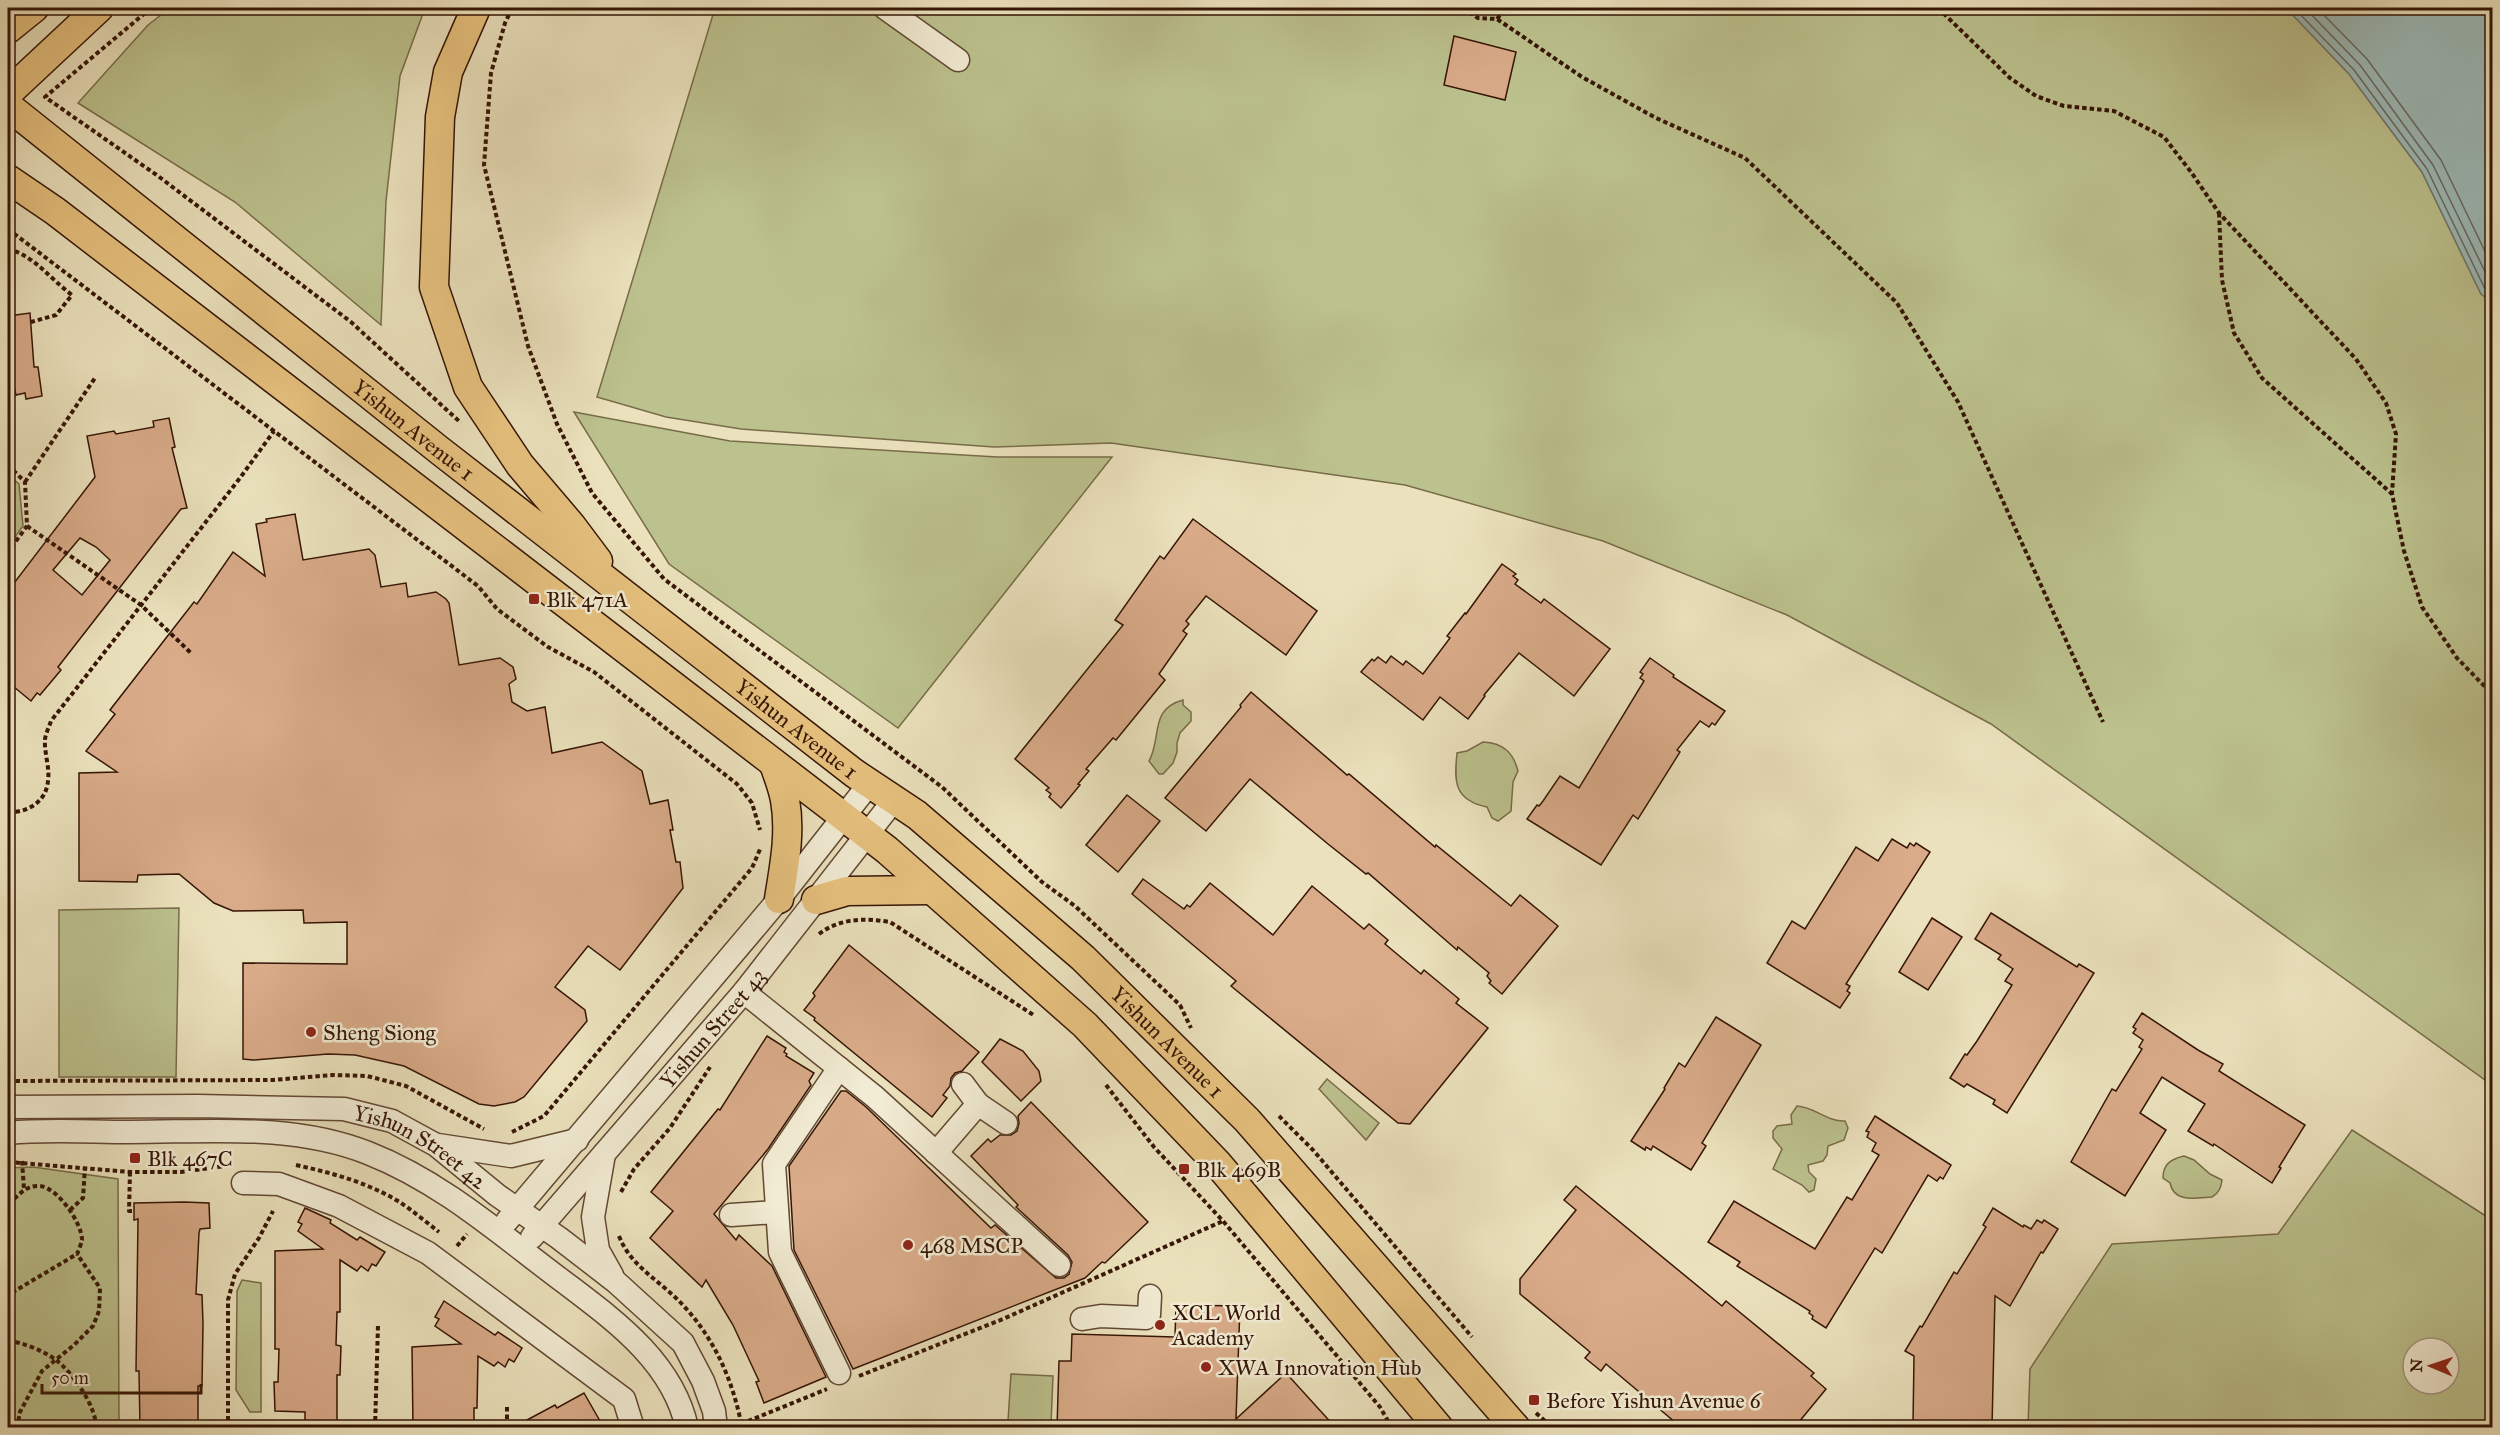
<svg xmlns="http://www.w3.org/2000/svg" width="2500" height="1435" font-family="'IM FELL Great Primer',serif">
<rect width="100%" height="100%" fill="#ebe2bd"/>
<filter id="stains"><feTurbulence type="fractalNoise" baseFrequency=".00333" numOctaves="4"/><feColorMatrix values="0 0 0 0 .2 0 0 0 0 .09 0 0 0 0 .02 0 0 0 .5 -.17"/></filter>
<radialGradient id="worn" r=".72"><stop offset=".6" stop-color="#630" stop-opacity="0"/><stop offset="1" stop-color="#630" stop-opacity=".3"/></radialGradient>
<g fill="#bcc28e" stroke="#786c4a" stroke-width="1.5" fill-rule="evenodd">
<polygon points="170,8 425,8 400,76 386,201 381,325 235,202 78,103 148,25"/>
<polygon points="715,8 2286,8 2349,74 2422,172 2481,294 2492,302 2492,1085 1991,724 1787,615 1603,541 1405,485 1111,443 994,447 741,429 666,417 597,397"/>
<polygon points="574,412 730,441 997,457 1112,457 898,728 669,564"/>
<polygon points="8,475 19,484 23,526 12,541 8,541"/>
<path d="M1183,700V705L1191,712V721L1180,733L1177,743V752L1173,763L1163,774H1159L1149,761C1162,738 1149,709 1183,700Z"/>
<path d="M1483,742C1503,743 1513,752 1518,771L1513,782L1511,811L1498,821L1492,818L1487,807C1454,800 1454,782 1457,753L1467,751Z"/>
<polygon points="179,908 176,1077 59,1077 59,910"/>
<polygon points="1327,1079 1379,1123 1366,1140 1319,1089"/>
<path d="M1797,1106C1815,1107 1827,1122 1845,1121L1848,1128L1844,1140L1828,1146L1827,1155L1823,1161L1808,1165L1809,1172L1816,1179L1814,1190L1809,1192L1802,1185L1773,1169L1782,1149L1773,1138V1131L1777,1126L1792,1124L1791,1115Z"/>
<path d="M2352,1130L2492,1220V1427H2028L2030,1369L2112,1244L2278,1234ZM2413,1348H2449V1384H2413Z"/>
<path d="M2184,1156L2194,1160L2210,1174L2222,1180C2221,1188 2219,1193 2212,1197C2195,1198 2174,1203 2170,1183L2163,1178C2163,1164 2171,1159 2184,1156Z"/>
<polygon points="33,1167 118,1179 119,1427 8,1427 8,1168"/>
<polygon points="242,1280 261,1283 261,1412 250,1412 236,1390 237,1291"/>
<polygon points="1011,1374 1053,1376 1051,1424 1008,1421"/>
</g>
<polygon fill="#9cbcbb" stroke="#737972" stroke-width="1.5" points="2286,8 2492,8 2492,302 2481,294 2422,172 2349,74"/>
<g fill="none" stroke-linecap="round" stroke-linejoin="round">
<g stroke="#686860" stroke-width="1.5">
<polyline points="2294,8 2354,70 2427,169 2485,289 2492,295"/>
<polyline points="2305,8 2360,65 2433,165 2492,286"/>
<polyline points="2317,8 2367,59 2441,160 2492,266"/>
</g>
</g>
<g fill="#d9ab89" stroke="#351505" stroke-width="1.5" fill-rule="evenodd">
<polygon points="1454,36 1516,52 1505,100 1444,85"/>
<polygon points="30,313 34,367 38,367 42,396 26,399 25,393 16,395 14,387 10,388 8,371 8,316"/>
<path d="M169,418L175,447L172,448L187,508L181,509L58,667L61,670L40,695L37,693L31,701L8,682V591L95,477L87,436L114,431L116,434L154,427L153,421ZM80,538L96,547L110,560L82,595L53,570Z"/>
<polygon points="295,514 303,560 369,549 375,555 381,587 406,583 408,597 436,592 446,599 449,603 459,665 500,658 513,667 516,679 509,684 512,702 527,711 545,707 552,753 602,742 642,771 650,804 668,800 673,830 670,830 676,862 680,862 683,888 620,970 588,946 572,966 555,987 585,1010 587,1021 524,1097 515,1102 494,1106 479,1104 404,1066 355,1055 328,1054 253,1060 243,1059 243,963 347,964 347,922 304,923 303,910 233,911 214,903 179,874 138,875 137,882 79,881 79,773 117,772 86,751 115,714 110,710 194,602 197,604 233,552 265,576 256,524 267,522 266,519"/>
<polygon points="1193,519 1317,611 1286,655 1206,596 1186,621 1189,624 1183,631 1187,634 1159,674 1165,680 1116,740 1113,738 1086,769 1089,771 1078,784 1080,785 1061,808 1049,797 1051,794 1046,790 1049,788 1015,759 1123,625 1115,620 1160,556 1164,559"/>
<polygon points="1502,564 1516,574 1513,576 1518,580 1515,584 1541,603 1544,599 1610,649 1574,696 1519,653 1484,695 1485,696 1468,719 1440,697 1423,720 1361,672 1372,659 1374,661 1378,657 1386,663 1391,656 1403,665 1406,661 1423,674 1450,638 1447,636 1465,613 1466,614"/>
<polygon points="1650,658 1674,675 1673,677 1725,711 1715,725 1712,723 1709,727 1700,721 1677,750 1680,752 1638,819 1633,815 1601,865 1527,819 1537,805 1539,806 1543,801 1560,776 1579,788 1644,681 1640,678 1643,674 1640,672"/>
<polygon points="1251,692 1347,775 1349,774 1435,847 1436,845 1511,906 1520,895 1558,926 1502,994 1489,983 1491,981 1487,976 1489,973 1458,947 1457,950 1368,873 1366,874 1328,844 1250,779 1206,831 1165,798 1241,707 1240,705"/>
<polygon points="1127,795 1160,821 1118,872 1086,845"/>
<polygon points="1892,839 1907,848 1910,843 1914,846 1916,843 1930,852 1846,984 1850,986 1847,991 1850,993 1840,1008 1767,963 1792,921 1805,929 1856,847 1878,861"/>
<polygon points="1143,879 1184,909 1187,905 1190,907 1210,883 1273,935 1312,886 1364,929 1369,924 1388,940 1385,944 1421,974 1424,970 1459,999 1456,1003 1488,1028 1410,1124 1398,1123 1231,986 1236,981 1132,894"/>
<polygon points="1991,913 2077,967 2079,964 2094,973 2007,1113 1993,1104 1995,1100 1967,1084 1964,1087 1950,1078 1965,1054 1967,1055 1977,1041 2012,985 2005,981 2013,969 1998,959 2001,955 1975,939"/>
<polygon points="1932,918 1962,937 1928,990 1899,972"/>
<polygon points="849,945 979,1052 962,1071 955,1073 951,1078 950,1086 943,1095 947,1098 932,1117 814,1020 815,1018 804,1010 815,996 813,993"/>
<polygon points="2142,1013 2198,1050 2223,1064 2219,1071 2305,1125 2279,1167 2281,1168 2272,1183 2214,1144 2213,1146 2188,1131 2205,1104 2162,1077 2140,1113 2166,1130 2125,1196 2071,1162 2112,1089 2116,1091 2142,1049 2139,1047 2143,1040 2133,1033 2136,1029 2133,1027"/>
<polygon points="1716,1017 1761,1045 1702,1143 1706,1146 1691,1170 1653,1146 1651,1150 1646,1147 1645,1150 1631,1141 1665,1089 1664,1088 1679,1063 1685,1067"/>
<polygon points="767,1036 786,1048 784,1052 787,1054 786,1056 814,1073 809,1081 811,1085 768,1149 714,1214 736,1240 739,1235 772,1266 826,1377 764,1403 756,1382 759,1381 733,1325 706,1280 702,1287 650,1238 673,1211 651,1192 718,1109 720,1110"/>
<polygon points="1000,1039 1023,1051 1039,1071 1041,1081 1021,1101 982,1062"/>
<polygon points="841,1091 846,1091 866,1107 991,1228 995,1225 1056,1278 1064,1278 1069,1274 1072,1262 1068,1255 1016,1207 1018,1205 971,1156 988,1139 991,1142 1000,1135 1011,1135 1017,1131 1019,1123 1018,1116 1031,1102 1148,1222 1105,1263 1102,1262 1085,1278 853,1369 794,1250 789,1166"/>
<polygon points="1875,1116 1951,1165 1943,1179 1940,1177 1937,1181 1928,1175 1882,1253 1875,1248 1826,1328 1812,1319 1813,1316 1809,1313 1810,1311 1737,1266 1740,1262 1708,1242 1734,1201 1815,1249 1847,1197 1852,1200 1879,1155 1872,1151 1876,1143 1867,1137 1869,1132 1866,1131"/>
<polygon points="1576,1186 1722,1306 1726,1301 1814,1373 1811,1376 1826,1389 1794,1428 1682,1428 1606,1364 1601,1371 1585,1358 1590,1352 1520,1294 1520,1279 1576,1210 1564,1200"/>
<polygon points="184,1202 209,1203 210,1228 200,1229 199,1233 196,1294 202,1295 203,1324 202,1386 198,1386 198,1428 140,1428 139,1371 136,1371 138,1219 134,1220 134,1203"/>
<polygon points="305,1208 331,1220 330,1223 357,1240 360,1237 385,1252 376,1266 372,1264 368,1271 361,1266 357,1271 340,1260 340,1312 337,1312 336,1345 341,1346 340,1375 337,1375 337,1428 305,1428 305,1412 275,1411 274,1382 278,1382 279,1349 275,1349 275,1251 323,1249 298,1231 302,1224 298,1222"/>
<polygon points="1993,1208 2023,1227 2024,1225 2031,1229 2037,1220 2042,1223 2044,1220 2058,1229 2043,1253 2041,1252 2010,1306 1995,1296 1992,1428 1913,1425 1914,1356 1905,1351 1920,1326 1922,1327 1954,1272 1957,1274 1986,1227 1983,1225"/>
<polygon points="444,1301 495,1335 498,1332 522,1348 514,1362 509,1359 505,1367 498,1362 494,1366 478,1356 477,1408 474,1408 474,1428 413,1428 412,1347 461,1344 435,1326 439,1319 435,1317"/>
<polygon points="1176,1305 1240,1306 1236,1419 1286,1373 1336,1428 1057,1428 1059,1361 1071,1361 1072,1334 1175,1337"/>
<polygon points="584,1393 604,1428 512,1428 555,1405 557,1408"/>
</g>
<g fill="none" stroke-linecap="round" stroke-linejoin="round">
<defs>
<g id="minor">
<polyline points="885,8 958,60"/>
<polyline points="744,992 875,1097 1059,1265"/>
<polyline points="963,1084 978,1104"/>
<path id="s1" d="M8,1107L198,1106L344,1109L392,1121L436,1145L497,1195L559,1238L616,1282L683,1343L703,1381L714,1411L716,1428"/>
<path d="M8,1133C48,1129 90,1132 130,1132C209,1132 292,1123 368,1153C442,1182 501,1235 564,1282C614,1320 673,1362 687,1428"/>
<polyline points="438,1145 511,1156 577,1140"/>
<polyline points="936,1153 978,1104 1006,1123"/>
<polyline points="604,1154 593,1217 598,1250 612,1275"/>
<polyline points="243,1183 279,1184 339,1206 428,1253 624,1399 633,1428"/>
<polyline points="731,1215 777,1212"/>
<polyline points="507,1221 779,899 870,783"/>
<path id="s2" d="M532,1237L744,992L894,800"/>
<polyline points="1082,1319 1101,1316 1146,1318 1149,1315 1150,1296"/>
<polyline points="839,1373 780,1252 774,1164 839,1068"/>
</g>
<g id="major">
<polyline points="476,8 448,72 440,117 434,287 468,387 520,465 571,525 598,561"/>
<polyline points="8,29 34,8"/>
<polyline points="8,93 99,8"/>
<path id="s3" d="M8,106L439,450L854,773L917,815L1083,958L1247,1120L1516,1428"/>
<polyline points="8,179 55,211 887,850 1085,1025 1218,1164 1439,1428"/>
<path d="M774,764C778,776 783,788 785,800C791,833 784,867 779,899"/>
<polyline points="816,900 847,891 930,890"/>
</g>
</defs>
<use href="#minor" stroke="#624833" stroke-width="25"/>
<use href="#major" stroke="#351505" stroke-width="31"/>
<g stroke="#351505" stroke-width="4" stroke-dasharray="4.5 3" stroke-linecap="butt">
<polyline points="151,8 45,97 158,176 351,322 461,423"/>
<polyline points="512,8 505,23 491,73 484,165 528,346 557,424 592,493 664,579 942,787 1042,882 1075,906 1180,1005 1191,1028"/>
<polyline points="1463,8 1478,18 1497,19 1582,77 1656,118 1745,158 1897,303 1958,402 2103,722"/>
<polyline points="1938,8 2010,78 2036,96 2064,106 2114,111 2164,137 2191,172 2219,213 2356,359 2386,403 2396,434 2392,494 2404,551 2422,607 2457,658 2492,694"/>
<polyline points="1497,19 1506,8"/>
<polyline points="2219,213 2222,280 2234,333 2262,378 2392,494"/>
<polyline points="8,229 478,586 497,609 548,647 594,672 737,784 752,803 760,830"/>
<path d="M8,248C39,260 47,276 72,295L56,315L31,322"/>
<polyline points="8,465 25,482 27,526 8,552"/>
<polyline points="25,482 95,378"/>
<polyline points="27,526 141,605 192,654"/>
<path d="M8,812C26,813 46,803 48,781C50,767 44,753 45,739C46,733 49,727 51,721L240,478L274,431"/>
<path d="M819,934C840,918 865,918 890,922L1035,1016"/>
<polyline points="8,1081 273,1080 333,1075 367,1076 406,1086 484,1129"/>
<polyline points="1106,1085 1154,1147 1223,1221 1380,1407 1392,1428"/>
<polyline points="1279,1116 1313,1150 1472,1337"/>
<polyline points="512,1132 544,1116 752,868 761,847"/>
<polyline points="22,1161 24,1189"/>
<polyline points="8,1162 130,1172 181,1172 232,1165"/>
<path d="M296,1165C332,1173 366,1182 398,1201C412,1210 426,1222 439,1232"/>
<polyline points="130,1172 129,1211 134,1211"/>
<polyline points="621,1192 634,1169 670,1128 710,1067"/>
<path d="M8,1203C20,1196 24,1185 40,1186C58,1188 82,1223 82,1240C81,1244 79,1250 77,1254L8,1295"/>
<polyline points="70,1210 83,1198 85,1167"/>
<path d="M619,1236C630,1265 657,1279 678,1300C713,1335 733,1379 742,1428"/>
<polyline points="457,1246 467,1234"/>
<path d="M8,1341C22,1342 44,1351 56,1360C72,1372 97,1407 96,1428"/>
<polyline points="859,1376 1003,1319 1223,1221"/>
<polyline points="507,1407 507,1428"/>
<polyline points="1536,1413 1553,1428"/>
<polyline points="741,1424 827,1389"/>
<polyline points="17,1428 20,1412 42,1371 74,1345 93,1326 99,1311 100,1288 77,1254"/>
<polyline points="228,1428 228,1300 235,1274 259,1238 273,1211"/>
<polyline points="375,1428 378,1325"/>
</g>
<use href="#minor" stroke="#f2ecd4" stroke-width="22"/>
<use href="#major" stroke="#e6c17e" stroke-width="28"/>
</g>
<g fill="#8f2418" stroke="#f2ecd4" stroke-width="2">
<rect x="528" y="593" width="12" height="12" rx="3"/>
<circle cx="311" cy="1032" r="6"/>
<rect x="129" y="1152" width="12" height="12" rx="3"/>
<rect x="1178" y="1163" width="12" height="12" rx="3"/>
<circle cx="908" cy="1245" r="6"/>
<circle cx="1160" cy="1325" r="6"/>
<circle cx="1206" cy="1367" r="6"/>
<rect x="1528" y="1394" width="12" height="12" rx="3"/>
</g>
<g text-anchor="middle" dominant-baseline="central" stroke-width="5" stroke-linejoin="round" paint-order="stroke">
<g font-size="22" fill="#351505" stroke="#f2ecd4">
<text stroke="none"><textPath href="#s3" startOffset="519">Yishun Avenue 1</textPath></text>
<text stroke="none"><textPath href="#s3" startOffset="1005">Yishun Avenue 1</textPath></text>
<text stroke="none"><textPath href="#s2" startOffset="276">Yishun Street 43</textPath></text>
<text stroke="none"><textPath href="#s3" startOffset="1491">Yishun Avenue 1</textPath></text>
<text stroke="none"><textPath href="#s1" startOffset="422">Yishun Street 42</textPath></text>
</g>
<g font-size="22" fill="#351505" stroke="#f2ecd4" text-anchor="start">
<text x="546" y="599">Blk 471A</text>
<text x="323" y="1032">Sheng Siong</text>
<text x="147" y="1158">Blk 467C</text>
<text x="1196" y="1169">Blk 469B</text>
<text x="920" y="1245">468 MSCP</text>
<text x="1172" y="1312">XCL World<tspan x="1172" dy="25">Academy</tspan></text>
<text x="1218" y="1367">XWA Innovation Hub</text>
<text x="1546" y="1400">Before Yishun Avenue 6</text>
</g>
</g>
<rect width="2500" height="1435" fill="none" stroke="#ebe2bd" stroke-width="30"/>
<rect x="9" y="9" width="2482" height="1417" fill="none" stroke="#351505" stroke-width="3"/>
<rect x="15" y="15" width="2470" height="1405" fill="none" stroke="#351505" stroke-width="1.5"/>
<g transform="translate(2431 1366) rotate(272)"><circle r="28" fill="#f2ecd4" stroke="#a69681" stroke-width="1.5"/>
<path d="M0-4.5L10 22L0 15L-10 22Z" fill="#8f2418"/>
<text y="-9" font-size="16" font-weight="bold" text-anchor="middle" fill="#351505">N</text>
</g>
<path d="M42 1384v9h159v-9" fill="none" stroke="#351505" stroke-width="3"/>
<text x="51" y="1384" font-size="18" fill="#351505" stroke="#f2ecd4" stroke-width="4.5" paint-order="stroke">50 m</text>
<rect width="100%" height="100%" filter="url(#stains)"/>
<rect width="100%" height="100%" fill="url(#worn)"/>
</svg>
